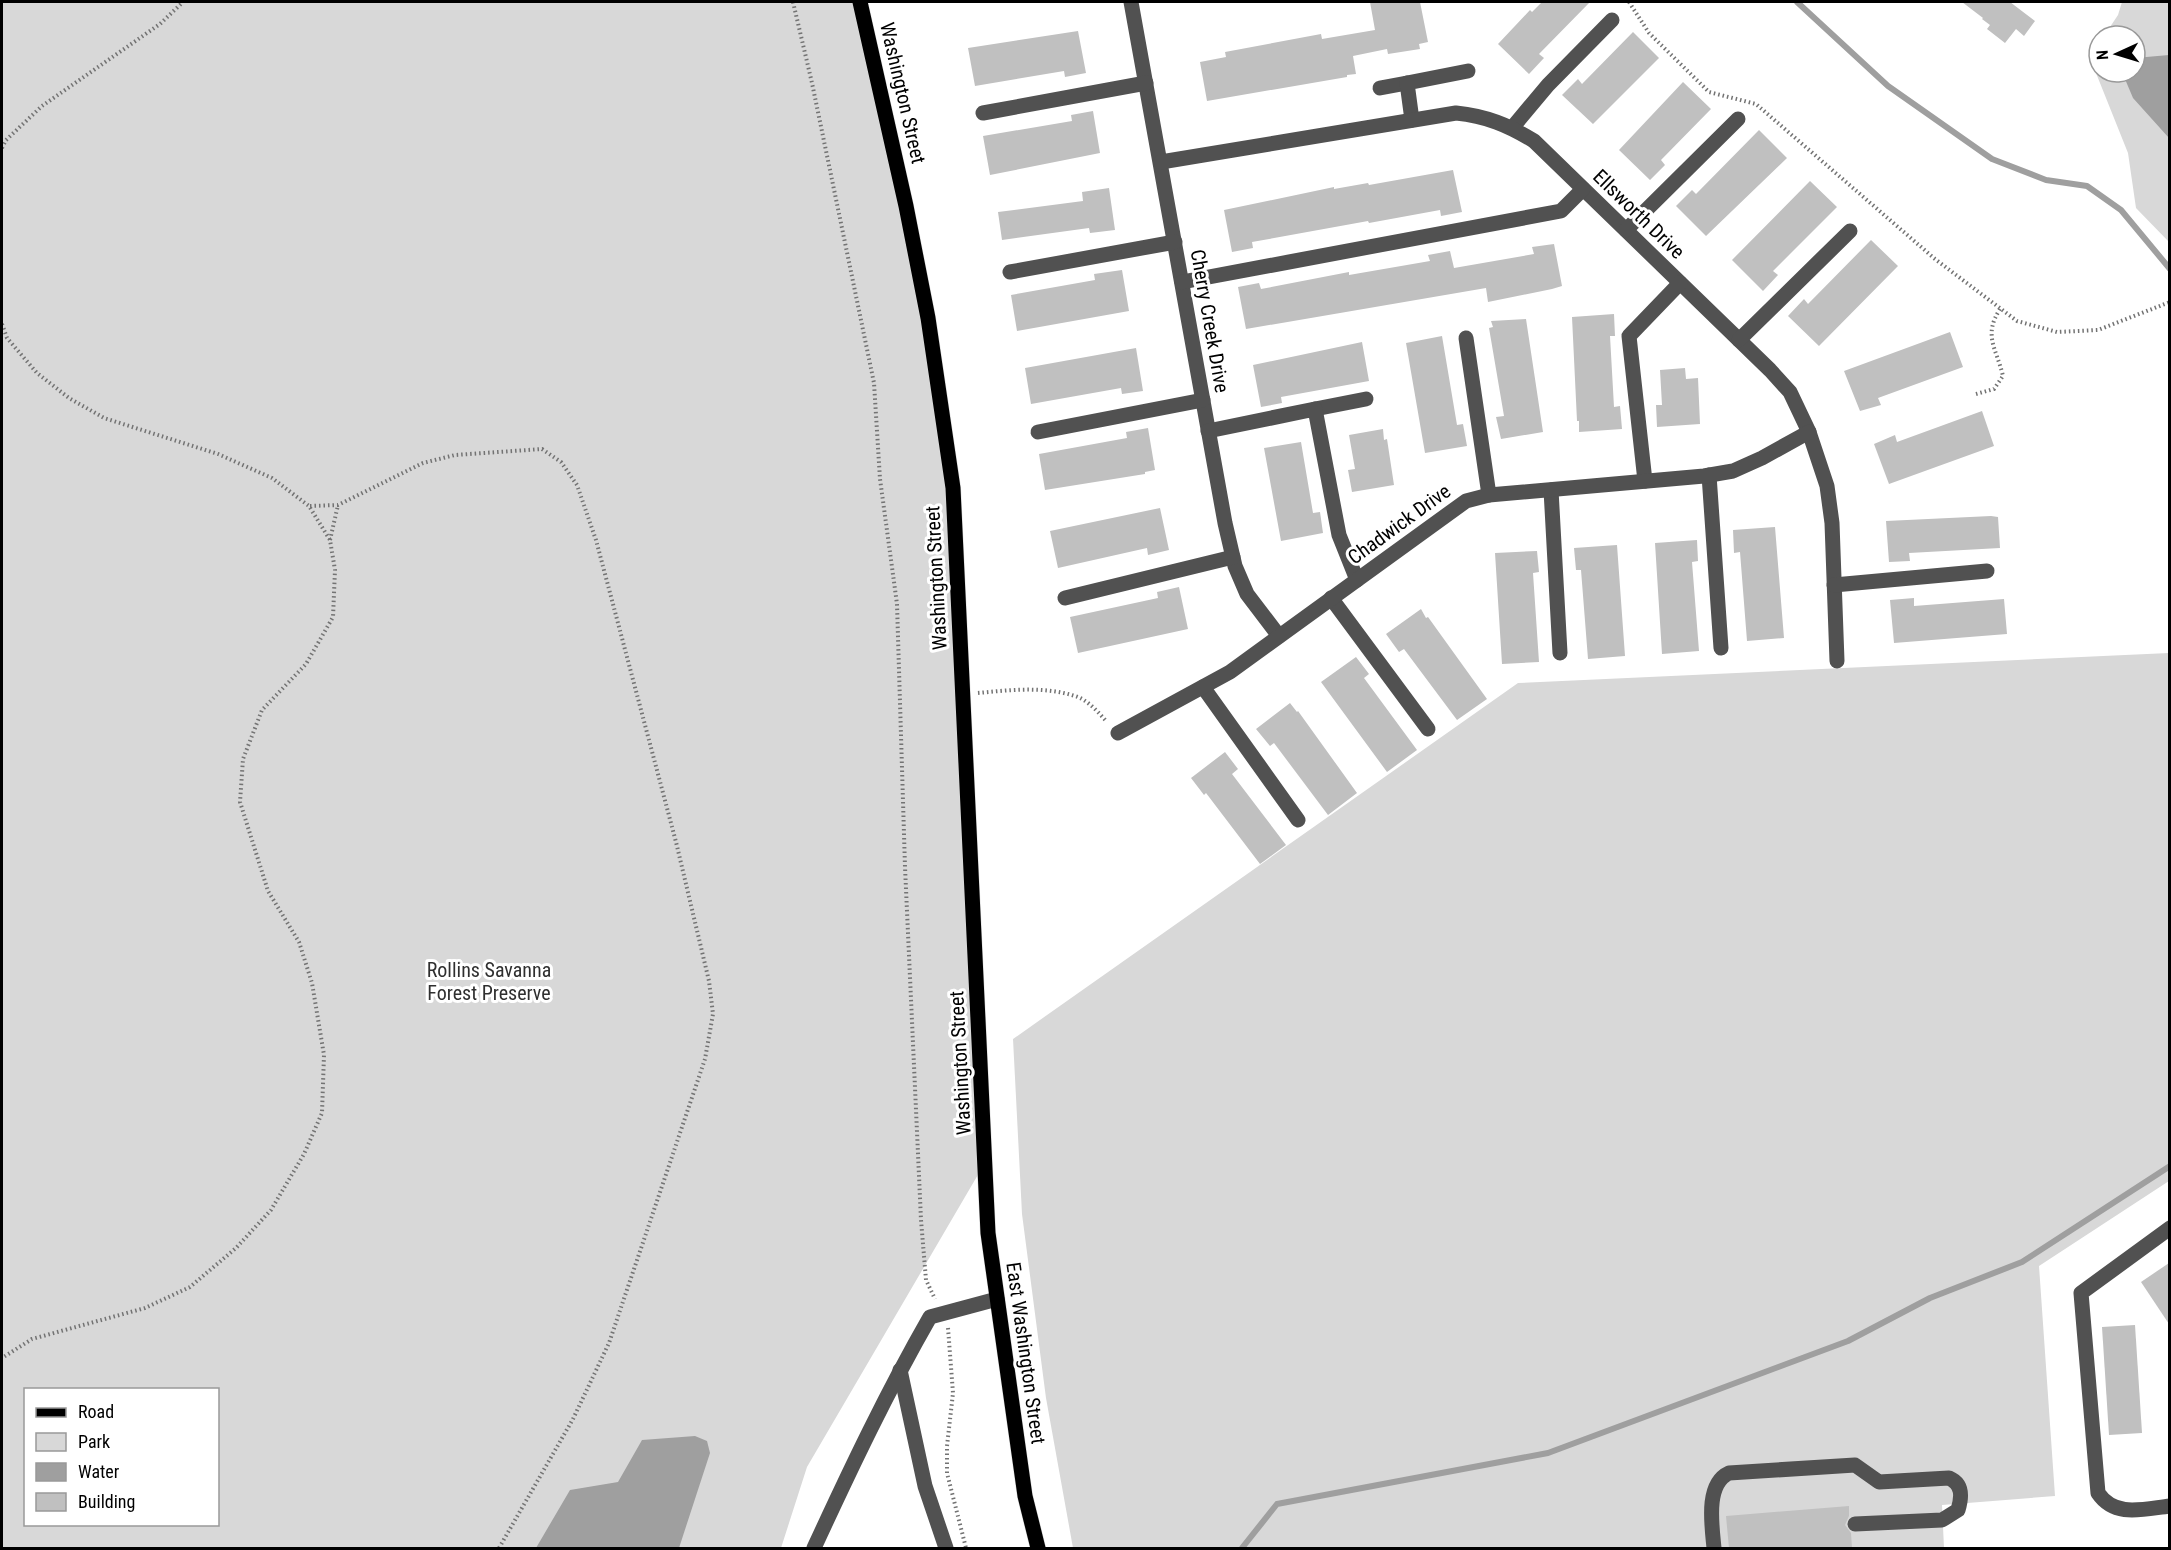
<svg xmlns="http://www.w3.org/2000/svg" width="2171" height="1550" font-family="'Roboto Condensed',sans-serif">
<rect width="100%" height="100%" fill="#fff"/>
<g fill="#d8d8d8" fill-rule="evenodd">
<path d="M2,2H860L953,488L986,1161L807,1467L781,1548H2ZM26,1390H218V1524H26Z"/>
<polygon points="2122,2 2169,2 2169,242 2136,208 2128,153 2090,58 2099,44 2099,72 2135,72 2135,36 2104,36 2118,15"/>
<polygon points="2169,653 2169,1181 2039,1266 2055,1496 1942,1505 1944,1548 1073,1548 1046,1398 1022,1214 1013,1039 1518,683"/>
</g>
<g fill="#9f9f9f">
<polygon points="2169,55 2170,55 2169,138 2133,98 2122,72 2135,72 2135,58"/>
<polygon points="695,1436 707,1441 710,1453 679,1548 536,1548 570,1490 618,1482 642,1440"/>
</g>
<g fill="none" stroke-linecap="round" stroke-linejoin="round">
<g stroke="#9f9f9f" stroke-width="6">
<polyline points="1797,2 1888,86 1992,159 2046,180 2087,186 2121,210 2170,269"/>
<polyline points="1242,1548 1277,1504 1548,1453 1848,1341 1930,1298 2022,1262 2170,1166"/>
</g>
</g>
<g fill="#c0c0c0">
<polygon points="1370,2 1420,2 1428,42 1419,44 1420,49 1388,54 1387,49 1353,56 1356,74 1347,75 1347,77 1207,101 1200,62 1226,57 1225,52 1321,34 1322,39 1375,30"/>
<polygon points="1542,2 1590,2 1539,54 1544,58 1529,74 1498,44 1530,10 1532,12"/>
<polygon points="1962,2 2010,2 2035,21 2024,36 2016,29 2005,43 1987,29 1990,25 1982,19 1983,18"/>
<polygon points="1078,31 1086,73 1065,77 1064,71 975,86 968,48"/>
<polygon points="1633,32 1659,58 1593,124 1562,95 1578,79 1582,84"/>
<polygon points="1683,82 1711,109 1661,160 1665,165 1650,180 1619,150"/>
<polygon points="1093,111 1100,153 990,175 983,136 1072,121 1071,115"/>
<polygon points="1759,130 1787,158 1706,236 1676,206 1692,190 1696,194"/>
<polygon points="1453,170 1462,212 1441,216 1440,210 1369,223 1368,221 1252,242 1253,248 1232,252 1224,210 1334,187 1334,189 1368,183 1369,185"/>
<polygon points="1810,181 1837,207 1773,271 1778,275 1763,291 1732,260"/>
<polygon points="1109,188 1115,230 1090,233 1089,228 1002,240 998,212 1083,201 1082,192"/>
<polygon points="1871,240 1898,266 1819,346 1788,316 1804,299 1808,304"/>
<polygon points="1554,244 1562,286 1552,289 1488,302 1486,288 1246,329 1238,287 1259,283 1261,289 1349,272 1349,275 1430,261 1428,255 1450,251 1454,268 1534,254 1532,247"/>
<polygon points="1122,270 1129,311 1017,331 1011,295 1095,280 1094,274"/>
<polygon points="1614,314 1615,336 1610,336 1614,407 1620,406 1622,429 1579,432 1579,421 1577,421 1572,317"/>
<polygon points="1526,319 1543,432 1501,439 1496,417 1504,416 1489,328 1493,327 1491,321"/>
<polygon points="1950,332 1963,367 1878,398 1881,405 1860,411 1844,371"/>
<polygon points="1442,336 1457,425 1463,424 1467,446 1425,453 1406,343"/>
<polygon points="1362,342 1369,381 1281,397 1282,403 1261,407 1253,365"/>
<polygon points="1136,348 1143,391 1122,394 1121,388 1031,404 1025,368"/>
<polygon points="1685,368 1686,379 1698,378 1700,424 1657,427 1656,405 1662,405 1660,370"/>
<polygon points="1982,411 1994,446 1889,484 1874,444 1895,435 1897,442"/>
<polygon points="1148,428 1155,470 1145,472 1145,474 1045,490 1039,454 1127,438 1126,432"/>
<polygon points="1383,429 1384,440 1387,439 1394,485 1352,492 1348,470 1355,469 1349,435"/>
<polygon points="1301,442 1313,513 1320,512 1323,533 1281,541 1264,448"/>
<polygon points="1160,508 1169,550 1148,555 1147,548 1058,568 1050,531"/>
<polygon points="1991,516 1998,517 2000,548 1909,553 1910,561 1889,562 1886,521"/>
<polygon points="1775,527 1784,638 1747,641 1740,552 1734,553 1733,530"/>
<polygon points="1697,540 1698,561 1692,562 1699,651 1662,654 1655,543"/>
<polygon points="1617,545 1625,656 1588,659 1581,570 1576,570 1574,548"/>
<polygon points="1537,551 1539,572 1533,573 1539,662 1502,664 1495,553"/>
<polygon points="1179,587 1188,629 1078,653 1070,617 1158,598 1157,592"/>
<polygon points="1914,598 1914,606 2004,599 2007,634 1894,643 1890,600"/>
<polygon points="1421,609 1426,618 1428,617 1487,699 1457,720 1404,649 1399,652 1386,634"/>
<polygon points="1356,657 1369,674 1364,678 1417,750 1387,772 1321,682"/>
<polygon points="1290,703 1297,712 1298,711 1357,793 1328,815 1274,743 1270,746 1256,729"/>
<polygon points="1225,752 1238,769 1232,774 1286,845 1260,864 1206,793 1204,795 1191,778"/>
<polygon points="2169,1263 2169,1324 2141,1282"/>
<polygon points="2135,1325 2142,1433 2109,1435 2102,1327"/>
<polygon points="1849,1506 1849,1516 1845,1525 1851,1533 1852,1548 1729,1548 1726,1516"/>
</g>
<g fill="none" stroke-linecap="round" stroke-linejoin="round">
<defs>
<polyline id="major" points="860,2 906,206 928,318 953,488 988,1233 1025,1496 1038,1548"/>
</defs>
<use href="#major" stroke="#dbdbdb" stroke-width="16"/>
<g stroke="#737373" stroke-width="4" stroke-dasharray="1.5 3" stroke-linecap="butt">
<polyline points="793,2 812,83 874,383 880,479 897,604 905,867 921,1220 926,1280 935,1299"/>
<polyline points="1629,2 1649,33 1709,92 1756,104 1935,259 2017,321 2057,332 2098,330 2170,302"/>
<polyline points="2,148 6,140 42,106 160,24 183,2"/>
<polyline points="2,324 7,338 37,373 69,398 104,418 218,454 272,478 309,506 330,540 335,570 333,617 306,664 262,710 243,759 240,802 268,891 299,942 312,983 324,1055 322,1113 304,1154 271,1210 236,1248 190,1287 145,1308 32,1339 2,1358"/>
<path d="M1976,394L1994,389L2003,376C1996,347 1983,336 2000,309"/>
<polyline points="310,506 338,505 423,463 455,455 542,449 561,462 577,485 596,540 676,842 709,981 713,1014 705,1059 609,1343 573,1419 499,1548"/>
<polyline points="330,540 338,505"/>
<path d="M978,693C1010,690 1044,686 1075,696C1088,700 1098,712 1107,722"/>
<polyline points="948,1328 953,1393 947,1446 947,1473 966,1548"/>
</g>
<g stroke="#515151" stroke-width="15">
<polyline points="1131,2 1225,523 1235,566 1247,594 1279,636"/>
<polyline points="1380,88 1407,83"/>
<polyline points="983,113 1146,83"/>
<polyline points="1412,120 1407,83 1468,71"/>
<polyline points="1512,128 1548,85 1612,20"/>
<path d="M1161,162L1456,113C1486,116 1508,125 1534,141L1770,370L1790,392L1809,432L1827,486L1832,523L1837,661"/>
<polyline points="1626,230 1738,119"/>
<polyline points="1010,272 1175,242"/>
<polyline points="1182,282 1561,211 1583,189"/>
<polyline points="1466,338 1489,495"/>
<polyline points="1739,340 1850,231"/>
<polyline points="1315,409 1366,399"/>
<polyline points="1208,431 1315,409 1339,535 1357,580"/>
<polyline points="1038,432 1203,400"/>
<polyline points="1709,475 1721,648"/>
<polyline points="1645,481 1629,336 1680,283"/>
<polyline points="1551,490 1560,653"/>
<polyline points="1834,585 1987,571"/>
<polyline points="1065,598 1233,557"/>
<polyline points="1331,598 1428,729"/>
<polyline points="1203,687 1298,820"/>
<polyline points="1118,733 1230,672 1466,501 1489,495 1704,476 1733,471 1762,458 1809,432"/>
<path d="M2170,1228L2081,1293L2098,1493C2115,1518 2143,1509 2170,1506"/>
<polyline points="900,1370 925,1486 946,1548"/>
<path d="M814,1548C850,1470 887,1392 930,1317L997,1299"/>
<path d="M1714,1548C1712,1526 1705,1484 1729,1473L1855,1465L1879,1482L1949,1478C1963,1484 1962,1497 1958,1510L1942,1520L1855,1524"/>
</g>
<use href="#major" stroke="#000" stroke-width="15"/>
</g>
<g text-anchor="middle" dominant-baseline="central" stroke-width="6" stroke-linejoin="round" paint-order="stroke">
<g font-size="20" fill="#000" stroke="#fff">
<text transform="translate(903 93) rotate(77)">Washington Street</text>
<text transform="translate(1639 214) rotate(44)">Ellsworth Drive</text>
<text transform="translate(1210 321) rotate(80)">Cherry Creek Drive</text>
<text transform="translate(1399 524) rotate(-36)">Chadwick Drive</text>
<text transform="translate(936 578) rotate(-93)">Washington Street</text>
<text transform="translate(960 1063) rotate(-93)">Washington Street</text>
<text transform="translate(1026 1353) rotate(82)">East Washington Street</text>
</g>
<g font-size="20" fill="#2f2f2f" stroke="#fff">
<text x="489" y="970">Rollins Savanna<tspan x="489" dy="23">Forest Preserve</tspan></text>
</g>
</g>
<rect width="2171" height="1550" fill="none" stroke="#000000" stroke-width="6"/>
<rect x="24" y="1388" width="195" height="138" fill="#ffffff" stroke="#999999" stroke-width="1.5"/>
<rect x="36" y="1408" width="30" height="9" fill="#000000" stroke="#999999" stroke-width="1.5"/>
<text x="78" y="1418" font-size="18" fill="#000000">Road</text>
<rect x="36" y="1433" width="30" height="18" fill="#d8d8d8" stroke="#999999" stroke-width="1.5"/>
<text x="78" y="1448" font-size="18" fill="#000000">Park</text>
<rect x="36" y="1463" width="30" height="18" fill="#9f9f9f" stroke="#999999" stroke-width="1.5"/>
<text x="78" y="1478" font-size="18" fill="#000000">Water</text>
<rect x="36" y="1493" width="30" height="18" fill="#c0c0c0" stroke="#999999" stroke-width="1.5"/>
<text x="78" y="1508" font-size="18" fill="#000000">Building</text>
<g transform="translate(2117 54) rotate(266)"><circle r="28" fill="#ffffff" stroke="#999999" stroke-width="1.5"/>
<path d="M0-4.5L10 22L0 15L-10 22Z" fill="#000000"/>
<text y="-9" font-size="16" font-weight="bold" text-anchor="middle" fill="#000000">N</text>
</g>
</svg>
